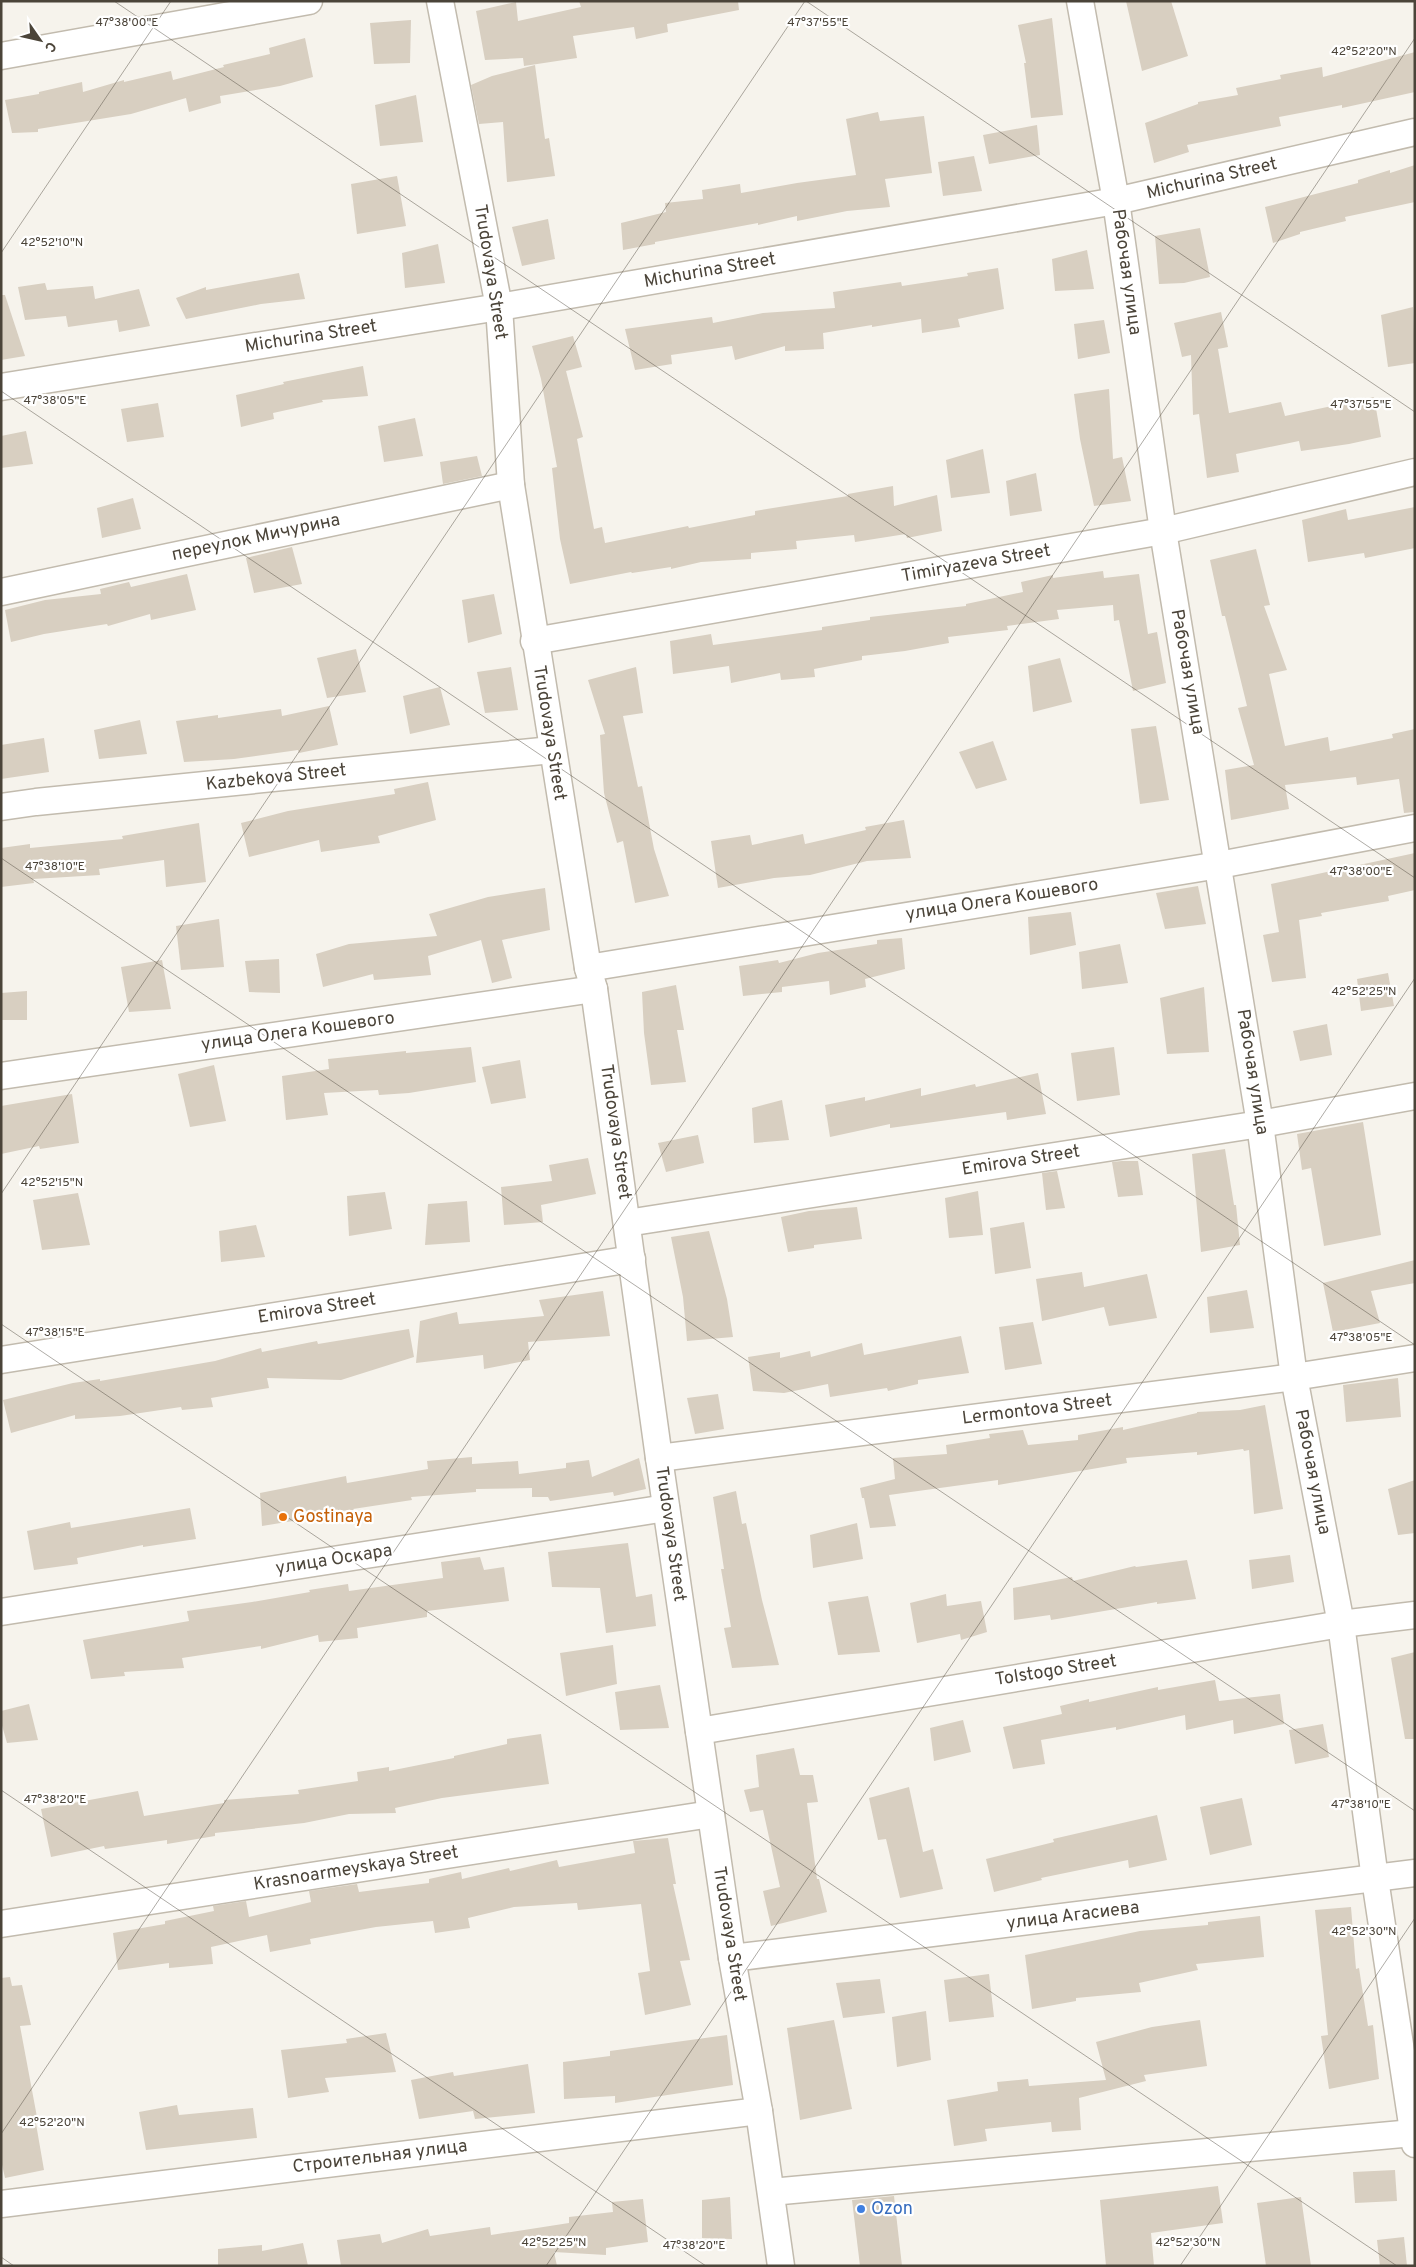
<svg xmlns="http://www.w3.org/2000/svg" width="1416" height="2267" font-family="Overpass,sans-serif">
<rect width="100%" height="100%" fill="#f6f3ec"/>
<g fill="#d8cfc1">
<polygon points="579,1 738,1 739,10 667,24 668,32 636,39 634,27 573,36 577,58 524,66 523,58 485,60 476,11 516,2 518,21 581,7"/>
<polygon points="1126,1 1171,1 1188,56 1142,71"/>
<polygon points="1052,18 1063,115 1031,118 1024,63 1026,63 1018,25"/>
<polygon points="411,20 410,63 374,64 370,23"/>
<polygon points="305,38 313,77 280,86 220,96 221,103 189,112 186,98 131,114 38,129 38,132 12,133 5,100 39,94 39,92 82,82 83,92 124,80 124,82 171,71 173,80 224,67 223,65 270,54 269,48"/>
<polygon points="1415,52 1415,92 1342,108 1342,105 1279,117 1281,126 1187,145 1189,152 1154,163 1145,123 1198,104 1198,102 1238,95 1236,88 1281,79 1280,75 1322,67 1323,77"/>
<polygon points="535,65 545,139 549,138 555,176 507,182 503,122 479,124 471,85 492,76"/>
<polygon points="416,95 423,142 380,146 375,105"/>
<polygon points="878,112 880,121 924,116 932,173 885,179 890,207 847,211 797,221 797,216 758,225 758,223 655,242 655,244 623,250 621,223 666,212 665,203 703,199 702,190 740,184 741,193 797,183 856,175 846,119"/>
<polygon points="1037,125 1040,155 989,164 983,135"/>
<polygon points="974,156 982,191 943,196 938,162"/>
<polygon points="1415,165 1415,202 1345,217 1346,221 1300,232 1300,234 1273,243 1265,207 1358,183 1358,180 1390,170 1390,173"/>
<polygon points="397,176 406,226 357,234 351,184"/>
<polygon points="548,219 555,259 522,266 512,227"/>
<polygon points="1200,228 1210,277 1184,283 1159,284 1155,236"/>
<polygon points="438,244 445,283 405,288 402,253"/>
<polygon points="1087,250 1094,289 1055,291 1052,259"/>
<polygon points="998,268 1004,309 958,319 960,327 922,333 921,319 872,327 872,325 823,333 824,349 785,351 785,346 735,360 732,346 671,355 672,364 635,370 625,329 712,317 713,323 763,313 835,308 833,292 901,282 902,286 968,276 967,273"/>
<polygon points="299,273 305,299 261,304 186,319 176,298 206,287 206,290"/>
<polygon points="45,283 47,290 93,286 95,299 139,289 150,326 119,332 117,320 68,327 66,316 25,320 18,287"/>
<polygon points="1,295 5,295 25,356 1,360"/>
<polygon points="1413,307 1415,363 1388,367 1381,315"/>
<polygon points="1221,312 1228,347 1218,349 1229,413 1281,402 1285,416 1374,397 1381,437 1349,444 1301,451 1299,441 1236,454 1239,472 1207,478 1199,414 1193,415 1191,355 1182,357 1174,323"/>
<polygon points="1104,320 1110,353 1078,359 1074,324"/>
<polygon points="573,336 582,367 566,371 583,437 577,439 594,529 602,527 605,543 688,526 689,528 755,515 755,511 848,496 848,494 893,486 894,506 937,495 942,531 907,538 906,534 855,542 854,535 796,541 797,549 751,553 751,559 701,562 671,569 671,567 632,573 631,572 570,584 560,539 552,468 557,467 541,379 532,346"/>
<polygon points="363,366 368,396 322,400 323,402 273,413 274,419 241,427 236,395 284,384 283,382"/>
<polygon points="1109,389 1113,459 1122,457 1131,501 1094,506 1080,439 1074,394"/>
<polygon points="158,403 164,437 127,442 121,409"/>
<polygon points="415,418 423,456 384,462 378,426"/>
<polygon points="26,431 33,464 1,468 1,436"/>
<polygon points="983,449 990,493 951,498 946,460"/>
<polygon points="477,456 482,476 443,484 440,462"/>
<polygon points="1036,473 1042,511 1010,516 1006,481"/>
<polygon points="133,498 141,529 102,538 97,508"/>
<polygon points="1415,507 1415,548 1365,558 1364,553 1308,562 1302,520 1346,509 1348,520"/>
<polygon points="292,547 302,584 254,593 246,558"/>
<polygon points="1256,549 1270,605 1264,606 1287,670 1269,674 1285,746 1328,737 1330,751 1393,738 1392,734 1415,729 1415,812 1404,813 1399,779 1357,785 1356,777 1285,785 1289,809 1231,820 1225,770 1254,765 1238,708 1247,706 1225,616 1222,616 1210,560"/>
<polygon points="1103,571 1104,578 1139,574 1148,634 1157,632 1166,683 1133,691 1119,620 1114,621 1113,605 1057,610 1059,619 1007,626 1008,630 948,637 949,643 905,651 862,656 862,660 814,669 815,677 781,680 780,673 731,683 729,666 673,674 670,641 711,634 713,645 822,630 822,627 870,620 870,617 966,606 966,604 1023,592 1021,582 1053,575 1053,578"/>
<polygon points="187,574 196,610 151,620 150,614 108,626 107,624 44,634 11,642 5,610 45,600 101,594 100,589 129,582 131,587"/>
<polygon points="494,594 502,634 468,643 462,600"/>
<polygon points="356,649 366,692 327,698 317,658"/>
<polygon points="1060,658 1072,702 1033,712 1028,666"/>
<polygon points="511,667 518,710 485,713 477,672"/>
<polygon points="636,667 643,713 623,716 638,787 642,786 654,849 669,896 635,903 623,841 617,843 604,793 600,735 605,734 588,680"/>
<polygon points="440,687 450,725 410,734 403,696"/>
<polygon points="329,706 338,745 299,753 298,750 234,759 184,762 176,721 218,715 218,718 281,709 282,716"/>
<polygon points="140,720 147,754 99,759 94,730"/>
<polygon points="1156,726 1169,800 1140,804 1131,729"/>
<polygon points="44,738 49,772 1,779 1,745"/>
<polygon points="993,741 1007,780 976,789 959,752"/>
<polygon points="428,782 436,820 378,836 380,843 321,852 319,840 249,857 241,823 288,811 395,794 394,789"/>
<polygon points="904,820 911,858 867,861 810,875 774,878 718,888 711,841 750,835 752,845 803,834 805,844 866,830 865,827"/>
<polygon points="199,823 206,882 166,887 164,860 99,869 100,875 33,879 34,883 1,887 1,848 30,844 30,848 123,839 122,836"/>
<polygon points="1415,853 1415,890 1388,896 1389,901 1321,913 1322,916 1299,920 1306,978 1272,982 1263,935 1279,932 1271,884"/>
<polygon points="1198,886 1206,924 1165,929 1156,893"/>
<polygon points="545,888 550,930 502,940 512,978 492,983 481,940 428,956 431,975 374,980 373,974 323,987 316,954 349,944 437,936 429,914 488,897"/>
<polygon points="1071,912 1076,945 1030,955 1028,917"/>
<polygon points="219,919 224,967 181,970 176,926"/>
<polygon points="902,938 905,969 865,979 866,987 830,995 829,981 782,987 782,992 743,996 739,966 778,960 779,963 818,953 877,944 877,940"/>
<polygon points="1120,944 1128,983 1082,989 1079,952"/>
<polygon points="279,959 280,993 249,992 245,961"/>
<polygon points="162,960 171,1009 129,1012 121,967"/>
<polygon points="1388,973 1394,1006 1361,1011 1357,979"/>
<polygon points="676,985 684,1030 677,1030 686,1082 651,1085 644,1033 642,992"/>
<polygon points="1204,987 1209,1052 1167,1054 1160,998"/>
<polygon points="27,991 27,1020 1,1020 1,993"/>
<polygon points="1327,1024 1332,1055 1300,1061 1293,1031"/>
<polygon points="471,1047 476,1082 409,1093 379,1095 378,1090 324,1093 328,1115 286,1120 282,1076 329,1069 328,1059 406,1051 406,1053"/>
<polygon points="1114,1047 1120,1095 1077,1101 1071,1053"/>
<polygon points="520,1060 526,1098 491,1104 482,1067"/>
<polygon points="214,1065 226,1121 190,1127 178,1074"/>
<polygon points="1038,1073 1046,1114 1007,1120 1006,1112 890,1128 890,1124 830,1137 825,1105 865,1097 865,1101 921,1088 921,1096 975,1084 976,1087"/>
<polygon points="72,1094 79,1143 40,1149 39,1146 1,1154 1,1106"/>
<polygon points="782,1100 789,1140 754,1143 752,1108"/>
<polygon points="1363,1122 1381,1235 1324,1246 1311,1168 1302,1170 1297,1134"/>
<polygon points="698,1135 704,1163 666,1172 658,1143"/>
<polygon points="1225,1149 1234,1205 1236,1205 1240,1245 1201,1252 1192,1154"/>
<polygon points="588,1158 596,1194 541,1205 543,1222 504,1225 501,1187 552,1181 549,1165"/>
<polygon points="1122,1161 1138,1161 1143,1195 1118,1197 1112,1162"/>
<polygon points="1057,1171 1065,1208 1046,1210 1042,1173"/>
<polygon points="978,1191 983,1235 949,1238 945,1198"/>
<polygon points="385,1192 392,1229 349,1236 347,1196"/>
<polygon points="78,1193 90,1245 42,1250 33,1200"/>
<polygon points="467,1201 470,1242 425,1245 428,1204"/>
<polygon points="857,1207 862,1239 814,1245 814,1248 788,1252 781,1217 809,1211"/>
<polygon points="1024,1222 1031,1268 995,1274 990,1228"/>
<polygon points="256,1225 265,1257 221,1262 219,1231"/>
<polygon points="709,1231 727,1299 733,1337 687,1341 683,1297 671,1237"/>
<polygon points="1415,1260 1415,1283 1371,1291 1380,1323 1333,1332 1323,1283"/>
<polygon points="1082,1272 1084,1287 1147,1274 1157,1318 1109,1326 1104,1307 1042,1321 1036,1279"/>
<polygon points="1247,1290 1254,1328 1210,1333 1207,1297"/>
<polygon points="603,1291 610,1336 528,1342 530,1360 484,1369 483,1355 416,1363 420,1321 457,1312 459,1324 544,1316 539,1300"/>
<polygon points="1033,1322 1042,1364 1005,1370 999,1327"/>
<polygon points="409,1329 414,1357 341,1380 267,1378 269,1388 211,1398 213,1407 182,1410 181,1407 120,1416 75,1419 75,1415 11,1433 3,1400 73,1383 100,1379 100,1381 215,1361 261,1348 262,1352 317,1341 318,1344"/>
<polygon points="961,1336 969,1373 918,1380 918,1384 888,1391 887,1388 830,1397 828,1384 784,1393 753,1391 748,1357 780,1352 780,1358 810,1351 811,1357 862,1343 864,1355"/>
<polygon points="1398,1378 1401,1417 1346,1422 1343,1385"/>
<polygon points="718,1394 724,1429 695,1434 687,1398"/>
<polygon points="1265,1405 1283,1509 1254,1514 1249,1450 1244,1451 1243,1449 1197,1455 1197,1452 1126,1458 1127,1463 998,1485 998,1480 889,1495 896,1526 870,1528 864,1498 862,1498 860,1488 895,1479 893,1458 947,1454 946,1445 990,1438 989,1434 1023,1430 1028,1445 1078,1440 1078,1435 1123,1427 1123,1430 1197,1413 1197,1412 1240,1410"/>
<polygon points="472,1457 472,1464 518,1461 519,1474 566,1468 566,1463 589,1460 592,1477 639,1458 646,1489 614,1496 613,1492 550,1501 548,1497 532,1497 532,1488 476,1489 476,1492 411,1497 412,1500 353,1509 354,1510 304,1513 305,1519 262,1526 260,1493 346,1476 347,1483 428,1469 427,1461"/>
<polygon points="1415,1480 1415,1533 1398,1535 1388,1489"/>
<polygon points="736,1491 742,1524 746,1523 762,1600 779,1665 732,1668 724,1628 731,1627 721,1569 724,1569 713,1497"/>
<polygon points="190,1508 196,1539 143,1547 143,1545 77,1558 78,1564 34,1570 27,1531 70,1522 71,1528"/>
<polygon points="857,1523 863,1559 813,1568 810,1535"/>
<polygon points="628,1543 636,1597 652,1594 656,1626 606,1633 600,1588 552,1587 548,1552"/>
<polygon points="1290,1555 1294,1582 1252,1589 1249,1560"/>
<polygon points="480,1557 484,1570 504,1567 509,1601 427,1611 427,1617 357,1628 358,1638 319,1642 318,1635 261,1649 261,1646 182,1658 184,1668 124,1672 125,1676 91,1679 83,1640 189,1621 187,1611 252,1602 310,1592 309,1590 348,1584 349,1591 443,1578 441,1562"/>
<polygon points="1187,1560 1196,1599 1157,1604 1157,1602 1051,1620 1050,1615 1014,1620 1013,1588 1072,1577 1073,1581 1135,1566 1136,1567"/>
<polygon points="946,1594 947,1606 981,1601 987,1632 961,1640 960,1634 917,1643 910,1603"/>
<polygon points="868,1596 880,1652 838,1655 828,1602"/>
<polygon points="613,1645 617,1684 566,1696 560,1653"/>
<polygon points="1415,1652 1415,1739 1405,1739 1391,1658"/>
<polygon points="1215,1680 1219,1701 1280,1694 1284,1724 1234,1734 1233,1720 1186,1730 1185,1715 1116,1730 1116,1727 1041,1740 1045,1764 1013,1769 1003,1727 1062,1714 1060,1706 1089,1699 1089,1702 1158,1687 1158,1690"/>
<polygon points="660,1685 669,1728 620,1730 615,1692"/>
<polygon points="29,1704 38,1740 7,1743 1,1722 1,1711"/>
<polygon points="963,1720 971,1752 934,1761 930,1728"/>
<polygon points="1323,1724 1329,1757 1295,1764 1289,1730"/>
<polygon points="541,1734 549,1784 442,1798 395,1808 396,1813 349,1814 304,1823 215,1833 215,1836 167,1844 167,1840 105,1849 104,1846 51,1857 41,1809 138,1791 144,1816 224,1803 224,1800 299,1794 298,1790 358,1781 357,1772 389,1767 389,1771 454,1758 454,1756 507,1744 507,1739"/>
<polygon points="794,1748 800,1775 813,1775 818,1802 807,1803 817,1879 819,1879 827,1912 771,1926 763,1891 780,1887 763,1810 750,1812 744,1790 759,1787 756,1755"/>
<polygon points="909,1787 923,1852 933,1849 943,1889 900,1898 886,1839 878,1840 869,1798"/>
<polygon points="1242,1798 1252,1845 1210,1855 1200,1807"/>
<polygon points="1157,1815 1167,1860 1129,1868 1128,1860 1041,1878 1042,1880 994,1892 986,1859 1054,1842 1053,1839"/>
<polygon points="668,1838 676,1884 673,1884 690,1960 680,1961 691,2005 645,2015 638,1973 650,1971 641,1904 578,1910 577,1903 514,1907 468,1918 470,1928 435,1933 433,1921 376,1927 310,1939 311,1944 270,1952 267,1935 211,1947 213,1964 169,1968 169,1963 118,1970 113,1933 165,1924 165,1921 214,1911 213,1906 246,1901 249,1917 311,1902 309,1891 357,1884 359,1892 429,1883 429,1879 461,1872 462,1879 509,1868 510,1871 557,1860 559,1867 635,1853 633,1841"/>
<polygon points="1351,1907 1356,1969 1359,1968 1368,2026 1373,2025 1379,2079 1329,2089 1321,2036 1328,2035 1315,1910"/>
<polygon points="1260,1916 1264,1957 1196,1964 1198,1970 1139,1983 1141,1992 1076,1998 1076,2001 1032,2009 1025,1955 1140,1931 1208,1925 1208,1922"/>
<polygon points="989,1974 994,2017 949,2022 944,1980"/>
<polygon points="10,1977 12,1986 22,1985 31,2025 20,2026 37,2117 35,2118 44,2170 5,2178 1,2160 1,1978"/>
<polygon points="880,1979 885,2013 843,2018 836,1983"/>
<polygon points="926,2011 931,2060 897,2067 892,2017"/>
<polygon points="834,2020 852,2109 800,2120 787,2028"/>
<polygon points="1200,2020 1207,2066 1144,2075 1146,2081 1079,2098 1081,2130 1052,2132 1051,2122 985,2129 987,2141 954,2146 947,2100 998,2091 997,2082 1028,2079 1029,2086 1106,2080 1096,2042 1152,2027"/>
<polygon points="386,2033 396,2072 325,2078 329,2092 288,2098 281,2050 347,2043 346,2039"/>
<polygon points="727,2035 733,2085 615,2103 615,2096 564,2099 563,2062 610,2056 610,2051"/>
<polygon points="528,2064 535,2113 475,2119 473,2111 419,2119 411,2080 453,2072 454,2076"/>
<polygon points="177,2105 179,2115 253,2108 257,2138 146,2150 139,2112"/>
<polygon points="1395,2170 1397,2201 1355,2203 1353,2172"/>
<polygon points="1218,2186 1223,2223 1151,2233 1154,2266 1106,2266 1100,2200"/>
<polygon points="894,2196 902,2266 860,2266 852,2200"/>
<polygon points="730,2197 732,2239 702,2238 702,2200"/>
<polygon points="1301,2197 1311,2266 1266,2266 1257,2203"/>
<polygon points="643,2199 648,2242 606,2248 606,2255 554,2252 557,2266 341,2266 337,2240 380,2234 382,2243 428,2229 430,2236 490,2227 491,2235 569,2223 569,2217 613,2212 612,2202"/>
<polygon points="1404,2237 1407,2266 1380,2266 1377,2240"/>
<polygon points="303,2243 308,2266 218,2266 218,2249 262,2245 262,2251"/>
</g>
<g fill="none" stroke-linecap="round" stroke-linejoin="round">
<defs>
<g id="minor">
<polyline points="440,1 499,307 511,485 588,968 594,989 659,1458 732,1958 759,2111 781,2266"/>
<polyline points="1080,1 1116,201 1163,531 1260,1124 1294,1377 1341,1624 1375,1879 1415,2144"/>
<polyline points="1,56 309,1"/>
<polyline points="1,387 499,307 1116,201 1415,132"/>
<polyline points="1,592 511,485"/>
<polyline points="534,641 1163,531 1415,472"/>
<polyline points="1,807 36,802 552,750"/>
<polyline points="588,968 1219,865 1415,828"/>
<polyline points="1,1076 594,989"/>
<polyline points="627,1223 1260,1124 1415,1096"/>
<polyline points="1,1360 632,1259"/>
<polyline points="659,1458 1294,1377 1415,1358"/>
<polyline points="1,1612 666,1508"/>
<polyline points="699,1731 1341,1624 1415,1615"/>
<polyline points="1,1924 711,1814"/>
<polyline points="732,1958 1415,1873"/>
<polyline points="771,2192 1413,2133"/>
<polyline points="1,2204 759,2111"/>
</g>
</defs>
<use href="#minor" stroke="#c2bbae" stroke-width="29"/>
<use href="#minor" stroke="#fff" stroke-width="26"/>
</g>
<path fill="none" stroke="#4b4439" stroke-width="1" stroke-opacity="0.45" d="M114,1L1415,878M806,1L1415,412M1,253L171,1M1,391L1415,1345M1,858L1415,1811M1,1194L805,1M1,1324L1397,2266M1,1790L706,2266M1,2134L1415,38M1,2257L14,2266M546,2266L1415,978M1180,2266L1415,1918"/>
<circle fill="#e8710a" stroke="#fff" stroke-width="2" cx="283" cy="1517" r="5"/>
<circle fill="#3f7fe0" stroke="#fff" stroke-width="2" cx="861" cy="2209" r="5"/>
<g text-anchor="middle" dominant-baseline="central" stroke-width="4.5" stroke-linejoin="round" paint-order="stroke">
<g font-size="18" fill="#4b4439" stroke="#fff">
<text transform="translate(1212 179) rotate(-13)">Michurina Street</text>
<text transform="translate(710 271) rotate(-10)">Michurina Street</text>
<text transform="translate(490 272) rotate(81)">Trudovaya Street</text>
<text transform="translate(1126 272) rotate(82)">Рабочая улица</text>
<text transform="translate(311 337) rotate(-9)">Michurina Street</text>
<text transform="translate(256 538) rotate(-12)">переулок Мичурина</text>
<text transform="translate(976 564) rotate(-10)">Timiryazeva Street</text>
<text transform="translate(1187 672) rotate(80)">Рабочая улица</text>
<text transform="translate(549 733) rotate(81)">Trudovaya Street</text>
<text transform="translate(276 778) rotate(-6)">Kazbekova Street</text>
<text transform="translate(1002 900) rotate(-9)">улица Олега Кошевого</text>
<text transform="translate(298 1032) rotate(-8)">улица Олега Кошевого</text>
<text transform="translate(1252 1072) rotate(81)">Рабочая улица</text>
<text transform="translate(615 1132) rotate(82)">Trudovaya Street</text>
<text transform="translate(1021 1161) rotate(-9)">Emirova Street</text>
<text transform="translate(317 1309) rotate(-9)">Emirova Street</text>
<text transform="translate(1037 1410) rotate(-7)">Lermontova Street</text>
<text transform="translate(1312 1472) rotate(79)">Рабочая улица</text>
<text transform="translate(670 1534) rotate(82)">Trudovaya Street</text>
<text transform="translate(334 1560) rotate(-9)">улица Оскара</text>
<text transform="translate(1056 1671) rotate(-9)">Tolstogo Street</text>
<text transform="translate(356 1869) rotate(-9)">Krasnoarmeyskaya Street</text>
<text transform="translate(1073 1916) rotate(-7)">улица Агасиева</text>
<text transform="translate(729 1934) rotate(81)">Trudovaya Street</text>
<text transform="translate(380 2157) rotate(-7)">Строительная улица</text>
</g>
<g font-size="18" fill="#c56008" stroke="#fff" text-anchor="start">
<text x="293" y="1517">Gostinaya</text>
</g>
<g font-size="18" fill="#366cbe" stroke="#fff" text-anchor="start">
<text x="871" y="2209">Ozon</text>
</g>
</g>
<g font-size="12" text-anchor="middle" fill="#4b4439" stroke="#fff" stroke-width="4.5" stroke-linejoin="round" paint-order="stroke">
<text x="127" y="26">47°38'00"E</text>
<text x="818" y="26">47°37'55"E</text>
<text x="1364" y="55">42°52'20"N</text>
<text x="52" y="246">42°52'10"N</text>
<text x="55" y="404">47°38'05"E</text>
<text x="1361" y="408">47°37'55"E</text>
<text x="55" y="870">47°38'10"E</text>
<text x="1361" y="875">47°38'00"E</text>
<text x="1364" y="995">42°52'25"N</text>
<text x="52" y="1186">42°52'15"N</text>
<text x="55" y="1336">47°38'15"E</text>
<text x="1361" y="1341">47°38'05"E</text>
<text x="55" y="1803">47°38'20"E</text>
<text x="1361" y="1808">47°38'10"E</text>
<text x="1364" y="1935">42°52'30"N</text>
<text x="52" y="2126">42°52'20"N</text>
<text x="554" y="2246">42°52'25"N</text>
<text x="1188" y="2246">42°52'30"N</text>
<text x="694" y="2249">47°38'20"E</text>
</g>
<rect width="1416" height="2267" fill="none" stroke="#4b4439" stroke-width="5"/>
<g transform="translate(40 40) rotate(124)" stroke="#ffffff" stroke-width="4" paint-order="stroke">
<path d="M0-4L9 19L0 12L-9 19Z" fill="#4b4439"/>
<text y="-8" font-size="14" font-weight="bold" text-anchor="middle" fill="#4b4439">С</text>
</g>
</svg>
